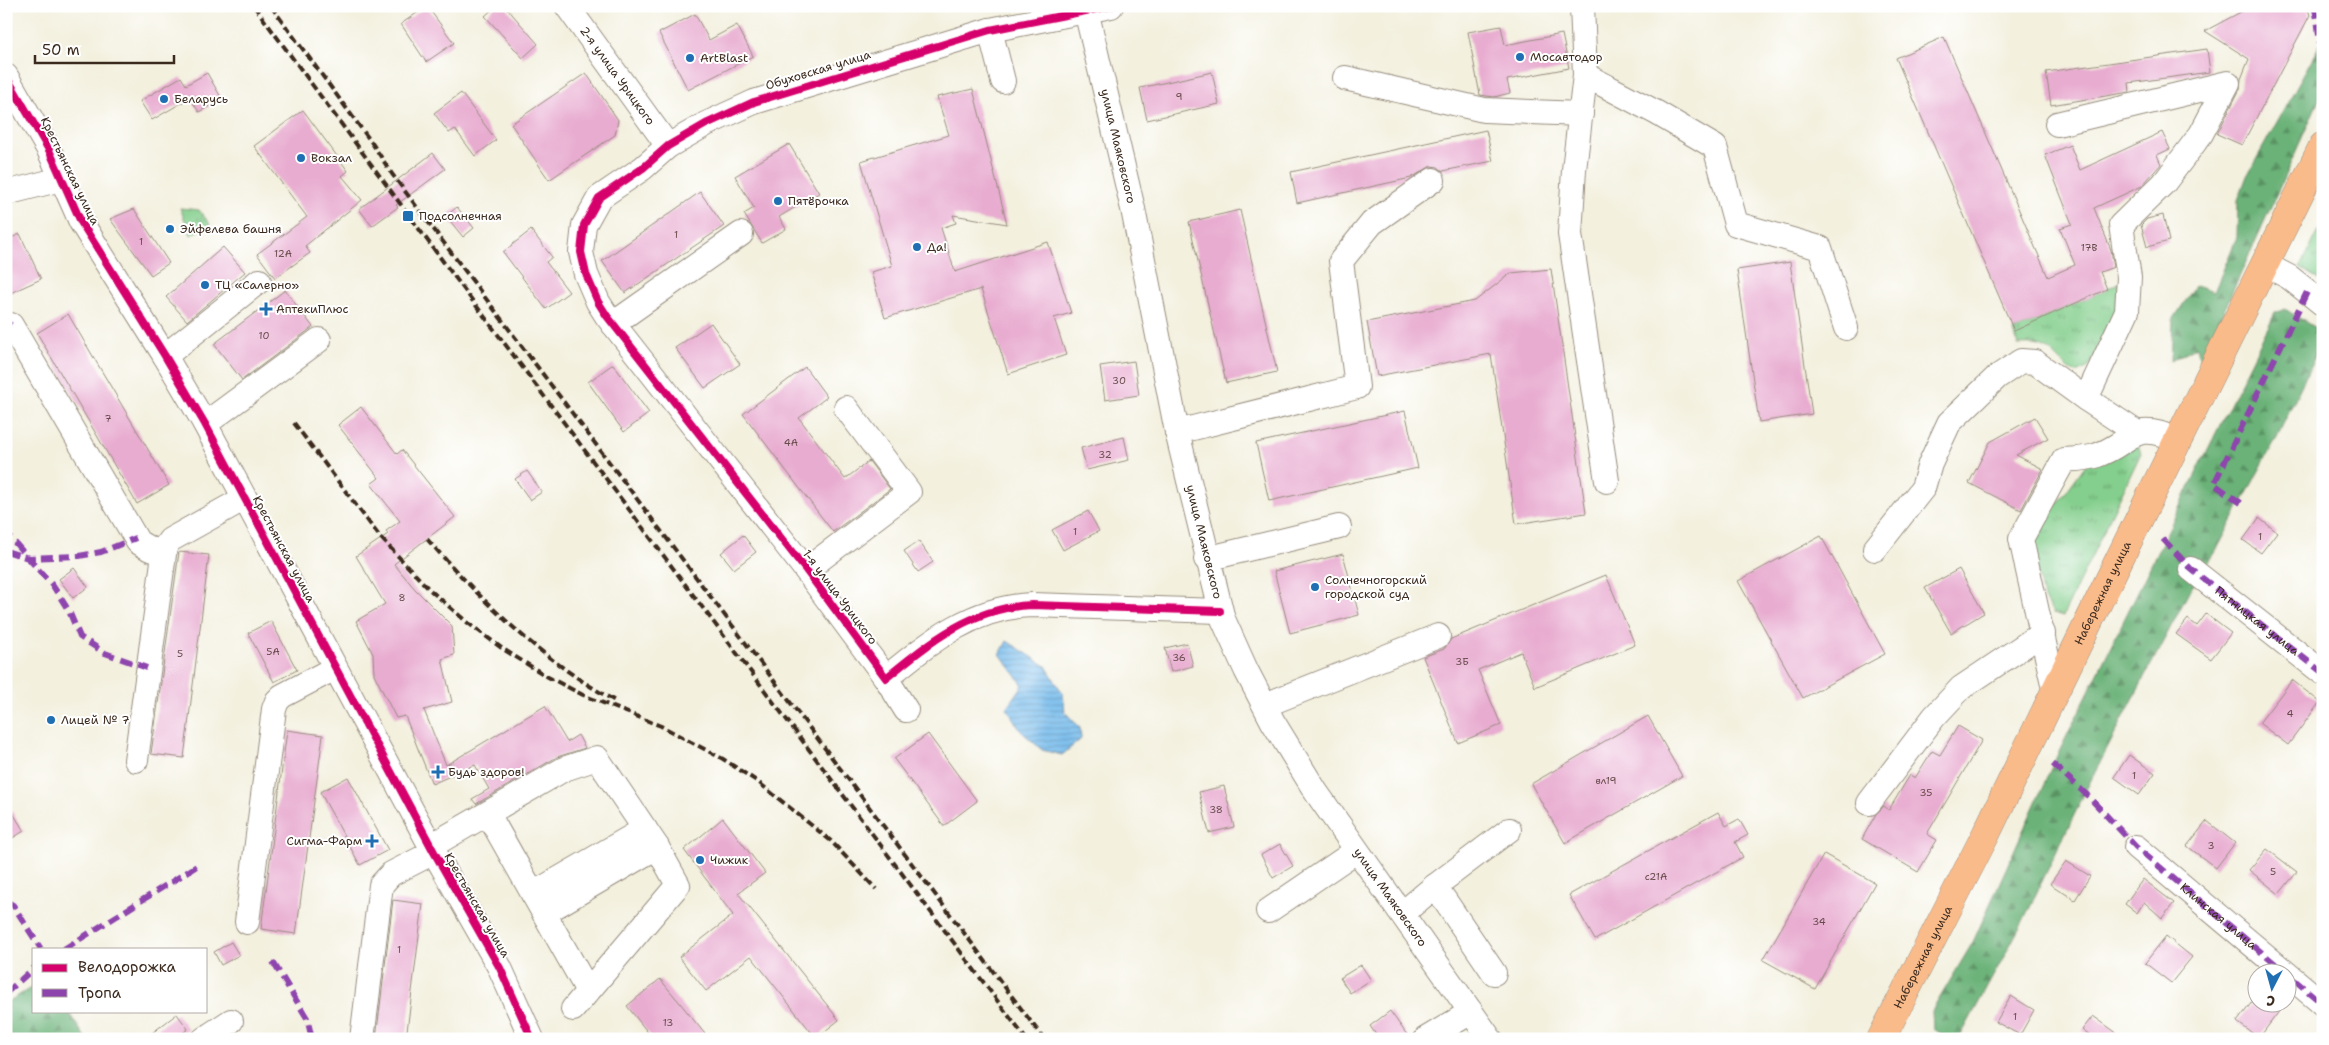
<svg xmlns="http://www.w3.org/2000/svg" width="2329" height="1045" font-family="'Shantell Sans',sans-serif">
<defs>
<pattern id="grass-tufts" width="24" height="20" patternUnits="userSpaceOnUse" patternTransform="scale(1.25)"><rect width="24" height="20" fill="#84cf8d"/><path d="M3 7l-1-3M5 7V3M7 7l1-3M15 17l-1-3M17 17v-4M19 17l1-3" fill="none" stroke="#6da873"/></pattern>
<pattern id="forest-firs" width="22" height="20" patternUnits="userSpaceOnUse" patternTransform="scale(1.25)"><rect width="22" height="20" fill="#6bb278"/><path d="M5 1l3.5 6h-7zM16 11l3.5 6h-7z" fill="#599162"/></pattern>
<pattern id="water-rules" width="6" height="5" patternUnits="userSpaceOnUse" patternTransform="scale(1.25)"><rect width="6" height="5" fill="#76bbec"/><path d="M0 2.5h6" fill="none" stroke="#6298bf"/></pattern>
</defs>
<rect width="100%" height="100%" fill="#fff"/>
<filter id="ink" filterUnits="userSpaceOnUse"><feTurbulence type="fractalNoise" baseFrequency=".02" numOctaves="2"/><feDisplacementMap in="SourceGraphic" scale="10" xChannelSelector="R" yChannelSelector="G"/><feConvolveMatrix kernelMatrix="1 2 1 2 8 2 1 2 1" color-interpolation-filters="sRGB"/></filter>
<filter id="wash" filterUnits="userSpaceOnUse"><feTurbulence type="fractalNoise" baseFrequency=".0096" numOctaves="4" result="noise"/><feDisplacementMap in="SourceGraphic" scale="20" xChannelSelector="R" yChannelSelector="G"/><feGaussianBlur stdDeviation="1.12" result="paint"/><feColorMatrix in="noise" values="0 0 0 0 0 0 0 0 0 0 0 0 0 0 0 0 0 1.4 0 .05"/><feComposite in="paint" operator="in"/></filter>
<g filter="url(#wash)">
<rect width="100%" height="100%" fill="#f3f0de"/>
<g fill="url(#grass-tufts)" stroke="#607c56">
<polygon points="180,208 199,210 210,224 191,235"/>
<polygon points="2323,222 2323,282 2300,268"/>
<path d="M2119,283L2116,308L2089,367L2076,373C2070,371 2067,368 2063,364C2046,346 2042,344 2018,345L2014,331Z"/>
<polygon points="2137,442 2141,453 2063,616 2053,613 2043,598 2033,551 2037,532 2087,463"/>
</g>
<g fill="url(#forest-firs)" stroke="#536e4b">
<polygon points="2323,39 2323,91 2201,362 2197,346 2171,361 2173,320 2195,286 2214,292 2237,237 2238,200 2247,176"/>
<polygon points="2285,309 2323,333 2323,340 2277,437 2215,553 2191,588 2091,780 2022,923 1959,1039 1948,1039 1933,1029 1932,1011 1973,942 2053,764 2275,313"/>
<polygon points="34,986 34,1011 68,1011 86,1039 6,1039 6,1003"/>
</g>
<polygon fill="url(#water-rules)" stroke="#587285" points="1007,641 1046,666 1063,694 1065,712 1080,728 1081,739 1062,755 1042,750 1020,730 1007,708 1023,685 1000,654"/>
<g id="blocks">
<g fill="#e8acd0">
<polygon points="427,6 454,43 426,62 401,24"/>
<polygon points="496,6 505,6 538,44 523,58 485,16"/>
<polygon points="2252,6 2307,6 2310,15 2242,145 2217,134 2240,89 2241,79 2249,59 2205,31"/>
<polygon points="695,14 709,40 737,25 753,56 688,90 659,33"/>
<polygon points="1501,26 1505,45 1562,34 1569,68 1507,80 1510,93 1494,97 1480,95 1468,32"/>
<polygon points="1944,37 2048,277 2075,265 2060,228 2072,224 2045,155 2070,145 2080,170 2162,132 2170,149 2157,155 2161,164 2142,186 2094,208 2111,250 2114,267 2100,272 2107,289 2014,331 1896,58"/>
<polygon points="2207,49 2210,72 2129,83 2130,92 2051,105 2046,72"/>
<polygon points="1212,72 1219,104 1147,120 1140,88"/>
<polygon points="207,73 222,99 199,112 190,98 152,120 140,101 181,77 186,85"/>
<polygon points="586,73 618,120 615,135 549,180 511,124"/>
<polygon points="973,89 1007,224 953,215 956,223 941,228 955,272 1048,242 1071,313 1054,318 1066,355 1008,374 981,289 885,318 871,272 892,266 861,161 949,135 937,97"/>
<polygon points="461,93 496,140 475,156 455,129 449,133 434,113"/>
<polygon points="303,110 348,171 342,176 362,200 305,246 310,253 275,278 257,254 307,217 254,146"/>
<polygon points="1486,130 1493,161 1443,171 1438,167 1431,166 1411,178 1297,203 1291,172"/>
<polygon points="789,144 819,193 779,217 786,229 762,243 744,214 754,208 735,176"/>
<polygon points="433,153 445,169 396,205 398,207 372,226 359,209"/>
<polygon points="700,192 724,226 625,293 602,261"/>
<polygon points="457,207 474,228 463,237 446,216"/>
<polygon points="134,209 169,263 151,275 110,219"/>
<polygon points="1240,210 1277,372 1226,383 1189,222"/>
<polygon points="2163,215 2169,241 2147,247 2141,225 2147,219"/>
<polygon points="531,230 552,257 546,262 569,292 546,309 503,252"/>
<polygon points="20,234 41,279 6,295 6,240"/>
<polygon points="223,247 245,272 187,321 166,297"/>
<polygon points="1790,262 1812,414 1759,422 1737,270"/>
<polygon points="1551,269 1586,513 1516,524 1491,354 1377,376 1367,322 1475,301 1511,273"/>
<polygon points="285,290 313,327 242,380 214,344"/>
<polygon points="68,314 169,485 137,504 37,333"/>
<polygon points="711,323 740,364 705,388 675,348"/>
<polygon points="1134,361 1139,395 1105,400 1100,366"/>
<polygon points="613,364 649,413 624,432 588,382"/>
<polygon points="805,367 827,397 799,418 845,479 869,461 890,489 833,532 743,414"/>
<polygon points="361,407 397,454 402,450 455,517 394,564 415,589 452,626 454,655 442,659 452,702 424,710 446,765 545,706 567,742 578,735 585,748 557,757 476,804 472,799 489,789 475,765 432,784 405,716 396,718 374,674 373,654 356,621 385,604 356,556 388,534 386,531 400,521 371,484 379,478 338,425"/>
<polygon points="1405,411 1418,468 1269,501 1256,443"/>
<polygon points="2035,417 2048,438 2016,455 2043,469 2021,510 1969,483 1990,442"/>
<polygon points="1124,437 1129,460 1087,470 1081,448"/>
<polygon points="527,471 542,492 530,500 515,479"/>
<polygon points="1088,511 1099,531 1063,550 1052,530"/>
<polygon points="2259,518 2277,532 2261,553 2243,540"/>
<polygon points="743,535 756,552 734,569 721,553"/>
<polygon points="1821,536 1885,654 1803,698 1738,581"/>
<polygon points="919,541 933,562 918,572 904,551"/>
<polygon points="179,552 209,555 184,758 151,754"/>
<polygon points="1343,554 1359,615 1290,633 1274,571"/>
<polygon points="74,568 88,587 73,598 59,579"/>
<polygon points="1959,569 1984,613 1951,633 1925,588"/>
<polygon points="1606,575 1635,645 1535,687 1521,652 1478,670 1501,725 1458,743 1423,657 1444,649 1451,639"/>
<polygon points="2206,614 2231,633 2211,659 2176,634 2188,619 2197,626"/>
<polygon points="271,621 297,670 274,682 248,633"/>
<polygon points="1187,643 1193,666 1171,672 1165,648"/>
<polygon points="2292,680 2320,702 2288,745 2259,723"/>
<polygon points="1648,716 1682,776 1565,843 1531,784"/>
<polygon points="1958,726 1982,740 1927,834 1937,840 1918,872 1862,839 1876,814 1884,806 1889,810 1910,775 1915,778 1932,751 1940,755"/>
<polygon points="287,730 323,735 296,934 261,929"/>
<polygon points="928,734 977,801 944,826 894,759"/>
<polygon points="2129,755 2155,773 2139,795 2114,777"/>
<polygon points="348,777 388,850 360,865 320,792"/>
<polygon points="1224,786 1234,827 1209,833 1199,792"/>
<polygon points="6,802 24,831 6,842"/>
<polygon points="1718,812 1726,826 1739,819 1748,835 1735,842 1743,857 1595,940 1569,895"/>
<polygon points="723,818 765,873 738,893 839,1020 816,1038 751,956 706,991 679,957 733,915 684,850"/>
<polygon points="2207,821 2235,843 2216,868 2187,846"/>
<polygon points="1280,844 1293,866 1273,878 1261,855"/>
<polygon points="2267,849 2297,872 2279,894 2249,870"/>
<polygon points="1824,854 1875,883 1815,989 1763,960"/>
<polygon points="2066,861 2090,876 2075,900 2050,884"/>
<polygon points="2143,879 2174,903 2162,918 2144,902 2137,913 2125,904"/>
<polygon points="393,900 423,904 406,1039 376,1039"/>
<polygon points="2166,936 2192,957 2171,983 2145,963"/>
<polygon points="231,942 239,955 221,965 214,952"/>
<polygon points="1361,965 1371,980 1350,993 1340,978"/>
<polygon points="660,979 680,1003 709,1039 653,1039 627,1006"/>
<polygon points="2011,996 2034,1010 2020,1035 1996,1022"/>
<polygon points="2252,1002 2271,1002 2280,1010 2259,1038 2237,1022"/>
<polygon points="1390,1011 1410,1039 1379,1039 1370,1026"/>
<polygon points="177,1014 188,1029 175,1039 144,1039"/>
<polygon points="2093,1016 2125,1039 2094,1039 2082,1030"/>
</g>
</g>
</g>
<g filter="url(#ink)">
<use href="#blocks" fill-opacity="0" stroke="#978d7e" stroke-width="1"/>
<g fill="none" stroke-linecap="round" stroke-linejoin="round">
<defs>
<g id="minor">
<path id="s1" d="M567,6L668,146"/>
<path id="s2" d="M1085,6L1133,209L1177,432L1223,619L1246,670L1273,722L1316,792L1490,1039"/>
<path d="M1111,6L990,30L754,102L706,124L668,146L643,168L599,198L584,225L581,252L586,274L598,302L607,316L806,570L886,678C930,642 972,607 1032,605L1220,611"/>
<polyline points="1582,6 1585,75 1574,170 1570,234 1607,481"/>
<polyline points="990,30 1003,81"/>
<polyline points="1585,75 1657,113 1715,147 1736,224 1820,248 1846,328"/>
<polyline points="6,76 49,150 81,222 165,356 205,424 434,852 500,968 532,1039"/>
<polyline points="1345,78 1484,110 1581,114"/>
<polyline points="2057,124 2228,83 2201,134 2164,183 2121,225 2129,277 2127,311 2086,399 2136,432"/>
<polyline points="6,193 61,179"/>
<polyline points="2264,264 2289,277 2323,304"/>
<polyline points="613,324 741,234"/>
<polyline points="11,325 138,542 150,549 163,552"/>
<polyline points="165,356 259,281"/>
<polyline points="205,424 319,340"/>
<polyline points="1177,432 1357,387 1341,261 1372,223 1433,180"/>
<polyline points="1875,549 1923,488 1930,464 1949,423 1997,377 2021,361 2035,362 2086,399"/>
<polyline points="1206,559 1339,527"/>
<polyline points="2191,569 2323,673"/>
<polyline points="806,570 909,492 846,408"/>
<polyline points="886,678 906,710"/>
<path d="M2055,693L2021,539L2064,460C2074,459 2086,459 2095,456C2133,443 2131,419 2177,440"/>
<polyline points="1265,705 1438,636"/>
<polyline points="136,760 165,547 170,540 245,498"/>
<polyline points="1869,803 1934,717 1961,688 2043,633"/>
<polyline points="488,814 588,991"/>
<polyline points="431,846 564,769 597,758 657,847 678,885 573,1009"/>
<polyline points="2136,847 2323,1004"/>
<polyline points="1435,886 1494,973"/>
<polyline points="533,894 645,829"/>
<polyline points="1268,911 1356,851"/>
<polyline points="544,913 657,847"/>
<polyline points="1403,913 1435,886 1509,830"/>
<polyline points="247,922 274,709 277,701 282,696 335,668"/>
<polyline points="204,1039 231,1021"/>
<polyline points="362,1039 381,885 391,874 434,852"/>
<polyline points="1426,1039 1471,1012"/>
</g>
<g id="major">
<path id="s3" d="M1881,1039L1986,834L2108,582L2323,146"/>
</g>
</defs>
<use href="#minor" stroke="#978d7e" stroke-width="26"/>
<use href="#major" stroke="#978d7e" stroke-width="29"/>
<use href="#minor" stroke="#fff" stroke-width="24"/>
<use href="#major" stroke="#fabb8b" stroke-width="28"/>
<g stroke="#3b2a1e" stroke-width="4" stroke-dasharray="8 4" stroke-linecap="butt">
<polyline points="254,6 436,252 1026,1039"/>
<polyline points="271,6 372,143 392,174 1044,1039"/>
<polyline points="294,423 380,537 429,589 468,623 503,649 548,677 583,695 661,726 723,759 758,782 831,841 876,889"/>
<path d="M427,539C483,602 542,661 617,702"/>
</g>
<g stroke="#8e44ad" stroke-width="6" stroke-dasharray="12 6" stroke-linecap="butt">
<path d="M2314,6C2320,25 2318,45 2323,64"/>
<polyline points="6,322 11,325"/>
<polyline points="2241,503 2214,484 2307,292"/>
<polyline points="6,527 9,536 53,586 69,611 80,637 105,653 147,668"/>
<path id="s4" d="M2163,539L2191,569L2323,673"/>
<polyline points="6,551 28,558 79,556 101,552 136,538"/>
<path id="s5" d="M2053,764L2088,796L2136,847L2323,1004"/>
<polyline points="6,901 13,905 41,949"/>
<polyline points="64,949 200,864"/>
<polyline points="273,962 307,1018 312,1039"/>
<polyline points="6,993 34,968"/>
</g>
<defs>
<g id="cycleway">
<path d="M1111,6L990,30L754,102L706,124L668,146L643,168L599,198L584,225L581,252L586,274L598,302L607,316L806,570L886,678C930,642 972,607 1032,605L1220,611"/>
<polyline points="6,76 49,150 81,222 165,356 205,424 434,852 500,968 532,1039"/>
</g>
</defs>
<use href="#cycleway" stroke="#fff" stroke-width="11"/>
<use href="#cycleway" stroke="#d6006c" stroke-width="8"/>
</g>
</g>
<g fill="#1f6fb2" stroke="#fff" stroke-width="2">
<circle cx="1520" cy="57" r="5"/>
<circle cx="690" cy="58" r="5"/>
<circle cx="164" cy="99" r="5"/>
<circle cx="301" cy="158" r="5"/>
<circle cx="778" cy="201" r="5"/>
<rect x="402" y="210" width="12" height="12" rx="2.5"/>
<circle cx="170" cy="229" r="5"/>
<circle cx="917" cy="247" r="5"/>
<circle cx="205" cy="285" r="5"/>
<path d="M263.5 301.5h5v5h5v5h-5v5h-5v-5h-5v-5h5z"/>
<circle cx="1315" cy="587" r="5"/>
<circle cx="51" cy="720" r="5"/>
<path d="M435.5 764.5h5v5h5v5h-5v5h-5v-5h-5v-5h5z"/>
<path d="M369.5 833.5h5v5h5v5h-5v5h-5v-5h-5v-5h5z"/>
<circle cx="700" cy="860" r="5"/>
</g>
<g text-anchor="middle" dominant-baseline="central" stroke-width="4" stroke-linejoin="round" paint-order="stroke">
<g font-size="10" fill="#664a4a">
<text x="1179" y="96">9</text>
<text x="676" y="234">1</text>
<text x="141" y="241">1</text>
<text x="2089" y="247">17В</text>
<text x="283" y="253">12А</text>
<text x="264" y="335">10</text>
<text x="1119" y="380">30</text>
<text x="108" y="418">7</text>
<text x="791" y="442">4А</text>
<text x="1105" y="454">32</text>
<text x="1075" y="531">1</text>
<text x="2260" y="536">1</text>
<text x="402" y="597">8</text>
<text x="273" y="651">5А</text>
<text x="180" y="653">5</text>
<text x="1179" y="657">36</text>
<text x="1462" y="661">3Б</text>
<text x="2290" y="713">4</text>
<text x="2134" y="775">1</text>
<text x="1606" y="780">вл19</text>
<text x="1926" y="792">35</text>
<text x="1216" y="809">38</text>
<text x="2211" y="845">3</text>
<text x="2273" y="871">5</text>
<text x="1656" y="876">с21А</text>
<text x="1819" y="921">34</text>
<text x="399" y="949">1</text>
<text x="2015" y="1016">1</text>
<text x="668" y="1022">13</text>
</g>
<g font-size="12" fill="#3b2a1e" stroke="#fff" text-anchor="start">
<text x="1530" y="57">Мосавтодор</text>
<text x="700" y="58">ArtBlast</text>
<text x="174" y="99">Беларусь</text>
<text x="311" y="158">Вокзал</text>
<text x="788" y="201">Пятёрочка</text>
<text x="419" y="216">Подсолнечная</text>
<text x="180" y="229">Эйфелева башня</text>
<text x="927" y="247">Да!</text>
<text x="215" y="285">ТЦ «Салерно»</text>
<text x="276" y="309">АптекиПлюс</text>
<text x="1325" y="580">Солнечногорский<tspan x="1325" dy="14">городской суд</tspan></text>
<text x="61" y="720">Лицей № 7</text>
<text x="448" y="772">Будь здоров!</text>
<text x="362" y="841" text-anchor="end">Сигма-Фарм</text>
<text x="710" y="860">Чижик</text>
</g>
<g font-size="12" fill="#3b2a1e" stroke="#fff">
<text transform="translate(818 70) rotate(-17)">Обуховская улица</text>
<text stroke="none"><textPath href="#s1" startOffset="86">2-я улица Урицкого</textPath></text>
<text stroke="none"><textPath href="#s2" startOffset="144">улица Маяковского</textPath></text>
<text transform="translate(70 171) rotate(64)">Крестьянская улица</text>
<text stroke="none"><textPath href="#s2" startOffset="549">улица Маяковского</textPath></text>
<text transform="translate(284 549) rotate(62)">Крестьянская улица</text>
<text stroke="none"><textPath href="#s3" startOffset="498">Набережная улица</textPath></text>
<text transform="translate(840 597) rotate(53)">1-я улица Урицкого</text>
<text stroke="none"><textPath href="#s4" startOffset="125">Пятницкая улица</textPath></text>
<text stroke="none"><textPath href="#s2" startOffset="954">улица Маяковского</textPath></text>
<text transform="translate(477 905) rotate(60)">Крестьянская улица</text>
<text stroke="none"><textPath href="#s5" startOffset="225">Клинская улица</textPath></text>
<text stroke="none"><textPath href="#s3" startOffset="92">Набережная улица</textPath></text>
</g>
</g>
<rect width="2329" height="1045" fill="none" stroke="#fff" stroke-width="25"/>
<rect x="32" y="948" width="175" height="65" fill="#ffffff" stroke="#b1aaa5"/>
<rect x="42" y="964" width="25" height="8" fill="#d6006c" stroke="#b1aaa5"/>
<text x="78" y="972" font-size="15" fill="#3b2a1e">Велодорожка</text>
<rect x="42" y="989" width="25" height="8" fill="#8e44ad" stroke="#b1aaa5"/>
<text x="78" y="998" font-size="15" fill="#3b2a1e">Тропа</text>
<g transform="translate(2272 988) rotate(186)"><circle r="24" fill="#ffffff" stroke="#b1aaa5"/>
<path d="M0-4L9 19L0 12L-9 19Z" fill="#1f6fb2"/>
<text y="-8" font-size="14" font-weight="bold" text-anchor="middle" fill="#3b2a1e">С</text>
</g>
<path d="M35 55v8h139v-8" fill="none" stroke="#3b2a1e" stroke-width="2.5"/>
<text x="42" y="55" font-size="15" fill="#3b2a1e" stroke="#ffffff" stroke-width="4" paint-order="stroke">50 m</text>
</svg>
